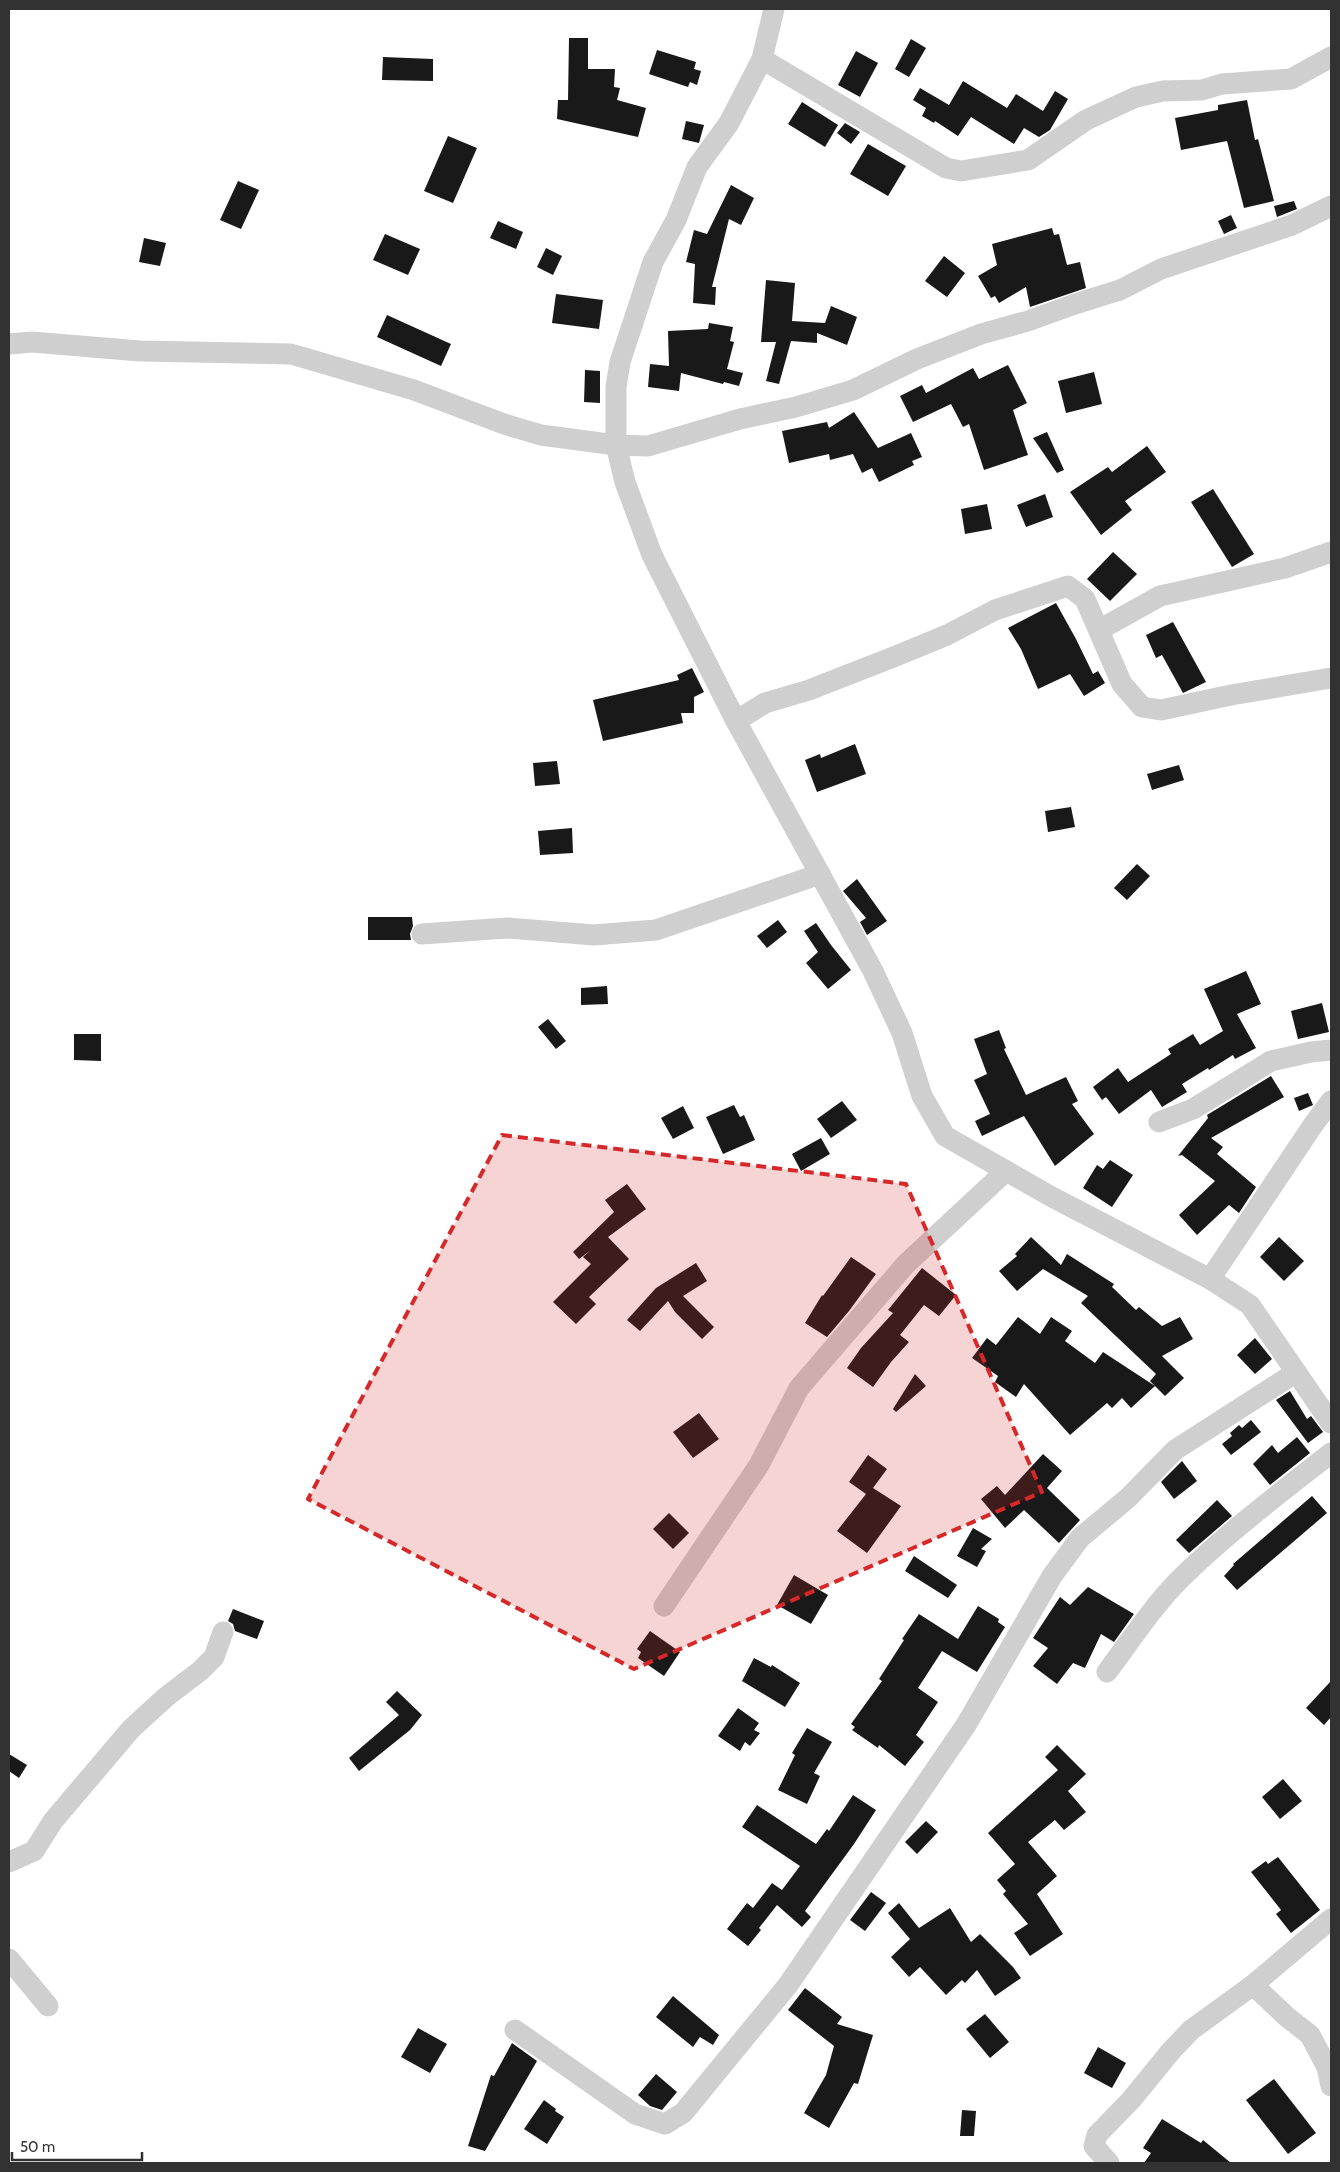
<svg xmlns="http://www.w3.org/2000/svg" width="1340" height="2172" font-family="Cabin,sans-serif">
<rect width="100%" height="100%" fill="#fff"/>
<g fill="#191919">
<polygon points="569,38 588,38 588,69 615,69 614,87 620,88 617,100 646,108 638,137 557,119 558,100 568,100"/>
<polygon points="911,39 926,48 909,77 895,69"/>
<polygon points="657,50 696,62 694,69 701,71 697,85 690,82 688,87 649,74"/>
<polygon points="856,51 878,63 860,97 838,85"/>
<polygon points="383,57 433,59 433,81 382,80"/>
<polygon points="963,81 1007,108 1016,94 1043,111 1055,91 1068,99 1050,130 1039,137 1024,128 1014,144 971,117 958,136 935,121 934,123 922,116 926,108 913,100 920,88 949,105"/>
<polygon points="1247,100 1255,140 1258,139 1274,201 1244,208 1227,141 1181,150 1175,118 1218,110 1218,105"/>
<polygon points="802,102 838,125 825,147 788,124"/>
<polygon points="686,121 704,125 699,143 682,139"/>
<polygon points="845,123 860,132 851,144 837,133"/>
<polygon points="448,136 477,148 453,203 424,191"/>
<polygon points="868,144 906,166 888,196 850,174"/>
<polygon points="238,181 259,190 241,229 220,220"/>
<polygon points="731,185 754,198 741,225 729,219 712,287 716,287 715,305 693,303 695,264 686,262 694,230 707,234"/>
<polygon points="1294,201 1297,209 1277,217 1274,206"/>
<polygon points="1231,215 1237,228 1224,234 1218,221"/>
<polygon points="498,221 523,232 516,249 490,238"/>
<polygon points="1052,228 1054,235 1059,234 1067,265 1080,262 1086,288 1030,307 1026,287 999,303 995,296 991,298 978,276 997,265 992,244"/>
<polygon points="385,234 420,249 408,275 373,260"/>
<polygon points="144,238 166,243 160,266 139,262"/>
<polygon points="546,248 562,256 553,275 537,267"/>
<polygon points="944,256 965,273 947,297 925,281"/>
<polygon points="766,280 795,283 792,321 825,323 831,306 857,317 847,345 817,333 817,343 791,341 779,384 766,381 776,342 761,342"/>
<polygon points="556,294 603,300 599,329 552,323"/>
<polygon points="387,315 451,344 441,366 377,337"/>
<polygon points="709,323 733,327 730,341 734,342 727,369 743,373 739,386 724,382 723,384 681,373 679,391 648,387 650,364 669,366 668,331 708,329"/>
<polygon points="1008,365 1027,403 1013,410 1028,455 984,470 969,424 963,427 951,404 913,422 900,396 922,385 926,393 973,368 979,379"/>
<polygon points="585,370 600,371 600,403 584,402"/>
<polygon points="1094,372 1102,404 1066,413 1058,381"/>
<polygon points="854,412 878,448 911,433 922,457 912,461 914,465 879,482 872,468 862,473 853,454 830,460 829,454 789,463 782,431 827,422 829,428"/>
<polygon points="1047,432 1064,470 1057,473 1033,438"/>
<polygon points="1147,446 1166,472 1125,501 1132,510 1101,535 1070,492 1108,467 1112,472"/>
<polygon points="1213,489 1254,554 1232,567 1191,502"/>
<polygon points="1045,494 1053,517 1026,527 1017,505"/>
<polygon points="987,504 992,529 965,534 961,509"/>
<polygon points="1113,552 1137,574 1110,601 1087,579"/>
<polygon points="1056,603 1076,639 1093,674 1098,671 1105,683 1084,696 1070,674 1038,689 1021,649 1008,628"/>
<polygon points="1173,622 1206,682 1183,693 1162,655 1156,658 1146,635"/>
<polygon points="692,668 704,692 694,697 694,713 681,713 683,723 603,741 593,700 679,680 677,675"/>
<polygon points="855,744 866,774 817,792 805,760 820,754 821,758"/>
<polygon points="557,761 560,784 535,786 533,763"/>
<polygon points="1179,765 1184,780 1152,790 1147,774"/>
<polygon points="1071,807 1075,827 1048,832 1045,811"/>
<polygon points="572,828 573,853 540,855 538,831"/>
<polygon points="1137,864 1150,876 1127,900 1114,888"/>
<polygon points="857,879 887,921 867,935 860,922 866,918 843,891"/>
<polygon points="368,917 412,917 413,926 410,934 411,940 368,940"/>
<polygon points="778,920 787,932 767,948 757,936"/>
<polygon points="816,923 831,945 851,970 828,989 806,963 818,952 804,931"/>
<polygon points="1246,971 1261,1004 1237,1014 1256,1048 1235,1059 1233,1055 1209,1070 1208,1068 1182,1084 1187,1092 1162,1107 1151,1090 1119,1114 1106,1097 1102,1100 1093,1087 1118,1068 1128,1082 1171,1054 1168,1049 1193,1034 1200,1045 1223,1031 1204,989"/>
<polygon points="607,986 608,1004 581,1005 581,988"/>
<polygon points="1322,1003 1329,1032 1298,1039 1291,1011"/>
<polygon points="548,1019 566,1041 556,1049 538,1027"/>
<polygon points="999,1030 1006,1048 1004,1049 1026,1095 1066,1077 1078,1101 1072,1104 1094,1134 1055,1166 1024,1116 982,1136 975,1121 990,1114 974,1080 987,1074 974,1039"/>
<polygon points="74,1034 101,1034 101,1061 74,1060"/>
<polygon points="1271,1076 1284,1097 1211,1138 1223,1147 1217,1154 1256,1187 1239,1213 1229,1205 1197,1235 1179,1215 1215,1181 1182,1155 1178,1156 1208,1118 1207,1115"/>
<polygon points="1308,1093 1313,1105 1299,1111 1294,1098"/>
<polygon points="842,1101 857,1120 831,1138 817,1119"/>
<polygon points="734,1105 740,1117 744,1115 755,1140 723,1154 706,1117"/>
<polygon points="683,1106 694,1128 673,1139 661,1118"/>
<polygon points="821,1138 830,1154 801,1171 792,1154"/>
<polygon points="1110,1160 1133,1175 1112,1207 1083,1188 1097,1165 1103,1169"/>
<polygon points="627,1184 646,1209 608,1237 629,1259 589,1297 596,1304 576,1324 553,1302 591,1264 583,1257 591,1250 579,1259 573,1252 614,1212 605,1200"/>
<polygon points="1031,1237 1061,1265 1067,1254 1114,1284 1112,1287 1136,1310 1139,1307 1162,1326 1180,1317 1193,1339 1162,1356 1184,1378 1165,1396 1155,1386 1131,1408 1122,1398 1112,1408 1107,1403 1070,1435 1024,1384 1016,1397 995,1382 998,1376 972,1358 987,1338 996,1345 1018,1317 1040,1334 1051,1317 1072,1331 1065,1341 1095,1363 1103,1352 1155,1386 1150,1381 1156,1374 1081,1303 1088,1296 1043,1269 1017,1291 999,1271 1017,1256 1015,1254"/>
<polygon points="1279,1237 1304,1261 1284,1281 1260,1257"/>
<polygon points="851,1257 876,1274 849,1311 827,1337 805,1323 822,1295 823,1296"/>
<polygon points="696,1263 707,1281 683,1296 714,1327 702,1339 675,1312 668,1301 640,1331 627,1320 656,1288"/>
<polygon points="922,1268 956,1295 939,1316 924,1305 900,1335 909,1342 891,1362 873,1387 847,1368 861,1348 893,1313 888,1310"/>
<polygon points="1255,1338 1272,1359 1255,1374 1237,1355"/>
<polygon points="915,1374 926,1386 896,1412 893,1409"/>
<polygon points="1290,1391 1307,1419 1311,1416 1323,1432 1308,1443 1276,1400"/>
<polygon points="699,1413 719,1439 693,1458 673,1432"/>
<polygon points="1251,1420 1261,1432 1231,1455 1222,1444 1232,1436 1230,1433 1239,1425 1242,1428"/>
<polygon points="1297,1437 1310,1453 1270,1485 1253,1464 1272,1445 1278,1453"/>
<polygon points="1043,1454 1062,1471 1047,1488 1080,1520 1059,1543 1024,1510 1005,1528 981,1499 997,1486 1005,1495"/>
<polygon points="868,1455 887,1469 873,1488 901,1506 867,1553 837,1531 866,1494 849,1482"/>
<polygon points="1182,1461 1197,1481 1174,1499 1161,1482"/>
<polygon points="1312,1496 1327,1513 1237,1590 1224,1576 1234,1565 1233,1564"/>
<polygon points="1217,1500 1232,1516 1189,1553 1176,1540"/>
<polygon points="669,1513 689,1533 673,1549 653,1529"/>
<polygon points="973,1528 992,1539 981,1549 986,1551 977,1567 957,1556"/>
<polygon points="914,1556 957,1585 948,1598 905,1571"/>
<polygon points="794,1575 828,1595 811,1624 777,1605"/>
<polygon points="1088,1587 1134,1614 1114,1642 1101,1634 1085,1668 1073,1663 1057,1684 1033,1666 1048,1648 1033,1638 1060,1597 1070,1605"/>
<polygon points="978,1606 999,1619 998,1622 1005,1627 977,1672 942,1651 918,1688 938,1702 916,1735 924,1742 905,1766 879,1745 878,1748 852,1730 855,1727 851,1724 882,1681 879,1679 904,1640 902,1639 919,1614 958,1639"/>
<polygon points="233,1609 264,1621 257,1639 235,1631 233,1624 228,1621"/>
<polygon points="650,1631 680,1652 664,1676 638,1658 641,1652 637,1649"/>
<polygon points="754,1658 771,1667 772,1665 800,1683 785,1707 742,1681"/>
<polygon points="1331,1681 1331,1717 1324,1725 1306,1708"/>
<polygon points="397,1691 422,1715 410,1730 359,1771 349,1758 399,1715 386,1702"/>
<polygon points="738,1708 759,1723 754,1730 760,1733 750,1746 745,1742 740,1751 718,1736"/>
<polygon points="807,1728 832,1742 814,1773 820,1776 807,1804 778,1790 795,1755 792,1753"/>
<polygon points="1057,1745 1086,1774 1068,1791 1086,1812 1064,1830 1055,1820 1028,1842 1057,1876 1037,1894 1063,1934 1030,1956 1014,1933 1028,1924 1003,1894 1006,1891 997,1880 1015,1864 988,1833 1058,1770 1045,1757"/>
<polygon points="9,1754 27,1765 19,1778 9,1771"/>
<polygon points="1283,1779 1302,1801 1280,1819 1262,1797"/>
<polygon points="853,1795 876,1810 854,1844 805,1911 811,1917 802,1927 777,1905 759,1928 761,1930 748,1946 727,1929 747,1903 753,1908 772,1883 782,1890 800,1866 742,1827 757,1805 816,1844 827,1829 829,1831"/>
<polygon points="926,1821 938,1832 917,1854 905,1842"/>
<polygon points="1278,1857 1320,1910 1291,1933 1276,1914 1281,1910 1251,1872 1266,1861 1268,1864"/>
<polygon points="871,1892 886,1903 865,1931 850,1920"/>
<polygon points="899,1903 919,1928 950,1908 971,1942 980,1934 1013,1967 1021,1978 995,1996 977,1970 965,1983 962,1980 946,1995 920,1967 909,1977 891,1957 910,1939 888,1913"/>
<polygon points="805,1988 842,2017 837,2024 873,2035 858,2084 854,2083 829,2128 804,2113 826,2075 834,2046 788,2010"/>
<polygon points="673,1996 719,2035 713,2045 700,2037 693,2047 656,2017"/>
<polygon points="985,2014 1009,2042 990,2058 966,2029"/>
<polygon points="418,2028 447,2044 430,2073 401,2057"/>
<polygon points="512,2043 537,2061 485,2151 468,2146 491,2075 494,2076"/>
<polygon points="1098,2047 1126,2063 1112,2088 1084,2073"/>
<polygon points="656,2074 677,2092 662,2110 650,2106 638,2095"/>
<polygon points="1274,2079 1316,2133 1288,2154 1246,2100"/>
<polygon points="544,2100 556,2109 555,2111 564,2117 547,2144 524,2129"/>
<polygon points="962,2110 976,2111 974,2136 960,2136"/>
<polygon points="1162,2119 1201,2143 1203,2140 1231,2163 1144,2163 1151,2153 1143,2148"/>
</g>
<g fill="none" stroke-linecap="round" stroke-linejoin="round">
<g stroke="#cfcfcf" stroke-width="21">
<polyline points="774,9 762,59 729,123 697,167 676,220 653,262 620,362 616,387 616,445 625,482 652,555 736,721 873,971 902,1033 922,1096 945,1136 1052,1197 1210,1279 1250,1305 1331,1423"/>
<polyline points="762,59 946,168 961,171 1028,160 1086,120 1136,97 1163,91 1202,90 1222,84 1291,79 1331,57"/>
<polyline points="9,344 32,342 140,351 291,354 414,390 504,424 541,435 616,445 648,446 740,419 796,407 853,390 917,359 981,334 1028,321 1075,304 1120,290 1161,269 1292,225 1331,206"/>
<polyline points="1099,630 1160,596 1285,568 1331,552"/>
<polyline points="736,721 765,703 809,690 896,656 947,635 995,610 1068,586 1085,599 1122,684 1142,707 1161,710 1231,695 1331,678"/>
<polyline points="422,934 507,928 594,935 656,930 820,874"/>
<polyline points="1159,1122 1193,1109 1271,1061 1311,1052 1331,1050"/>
<polyline points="1210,1279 1313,1125 1331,1101"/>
<polyline points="664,1606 759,1465 799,1388 906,1264 1006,1171"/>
<path d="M1107,1672C1131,1640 1153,1606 1181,1578C1227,1533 1280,1493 1331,1453"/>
<polyline points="9,1862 34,1851 53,1821 131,1729 166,1697 200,1671 214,1657 223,1632"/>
<polyline points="1331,1919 1253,1985 1287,2017 1310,2035 1327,2067 1331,2086"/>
<polyline points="9,1959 48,2006"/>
<polyline points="515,2030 635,2114 665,2124 683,2113 788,1985 966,1725 1052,1576 1080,1538 1128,1498 1175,1450 1295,1373"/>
<polyline points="1109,2163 1094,2146 1097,2135 1131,2100 1171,2051 1191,2030 1253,1985"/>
</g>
</g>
<path fill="#d62828" fill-opacity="0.2" stroke="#d62828" stroke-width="4" stroke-dasharray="10 6" stroke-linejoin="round" d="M502,1135L906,1184L1042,1492L634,1669L308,1499Z"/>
<rect width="1340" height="2172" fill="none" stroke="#323232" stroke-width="20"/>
<path d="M12 2152v8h130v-8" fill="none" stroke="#323232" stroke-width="2.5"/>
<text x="20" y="2152" font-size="15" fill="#323232" stroke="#ffffff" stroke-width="4" paint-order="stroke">50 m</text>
</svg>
